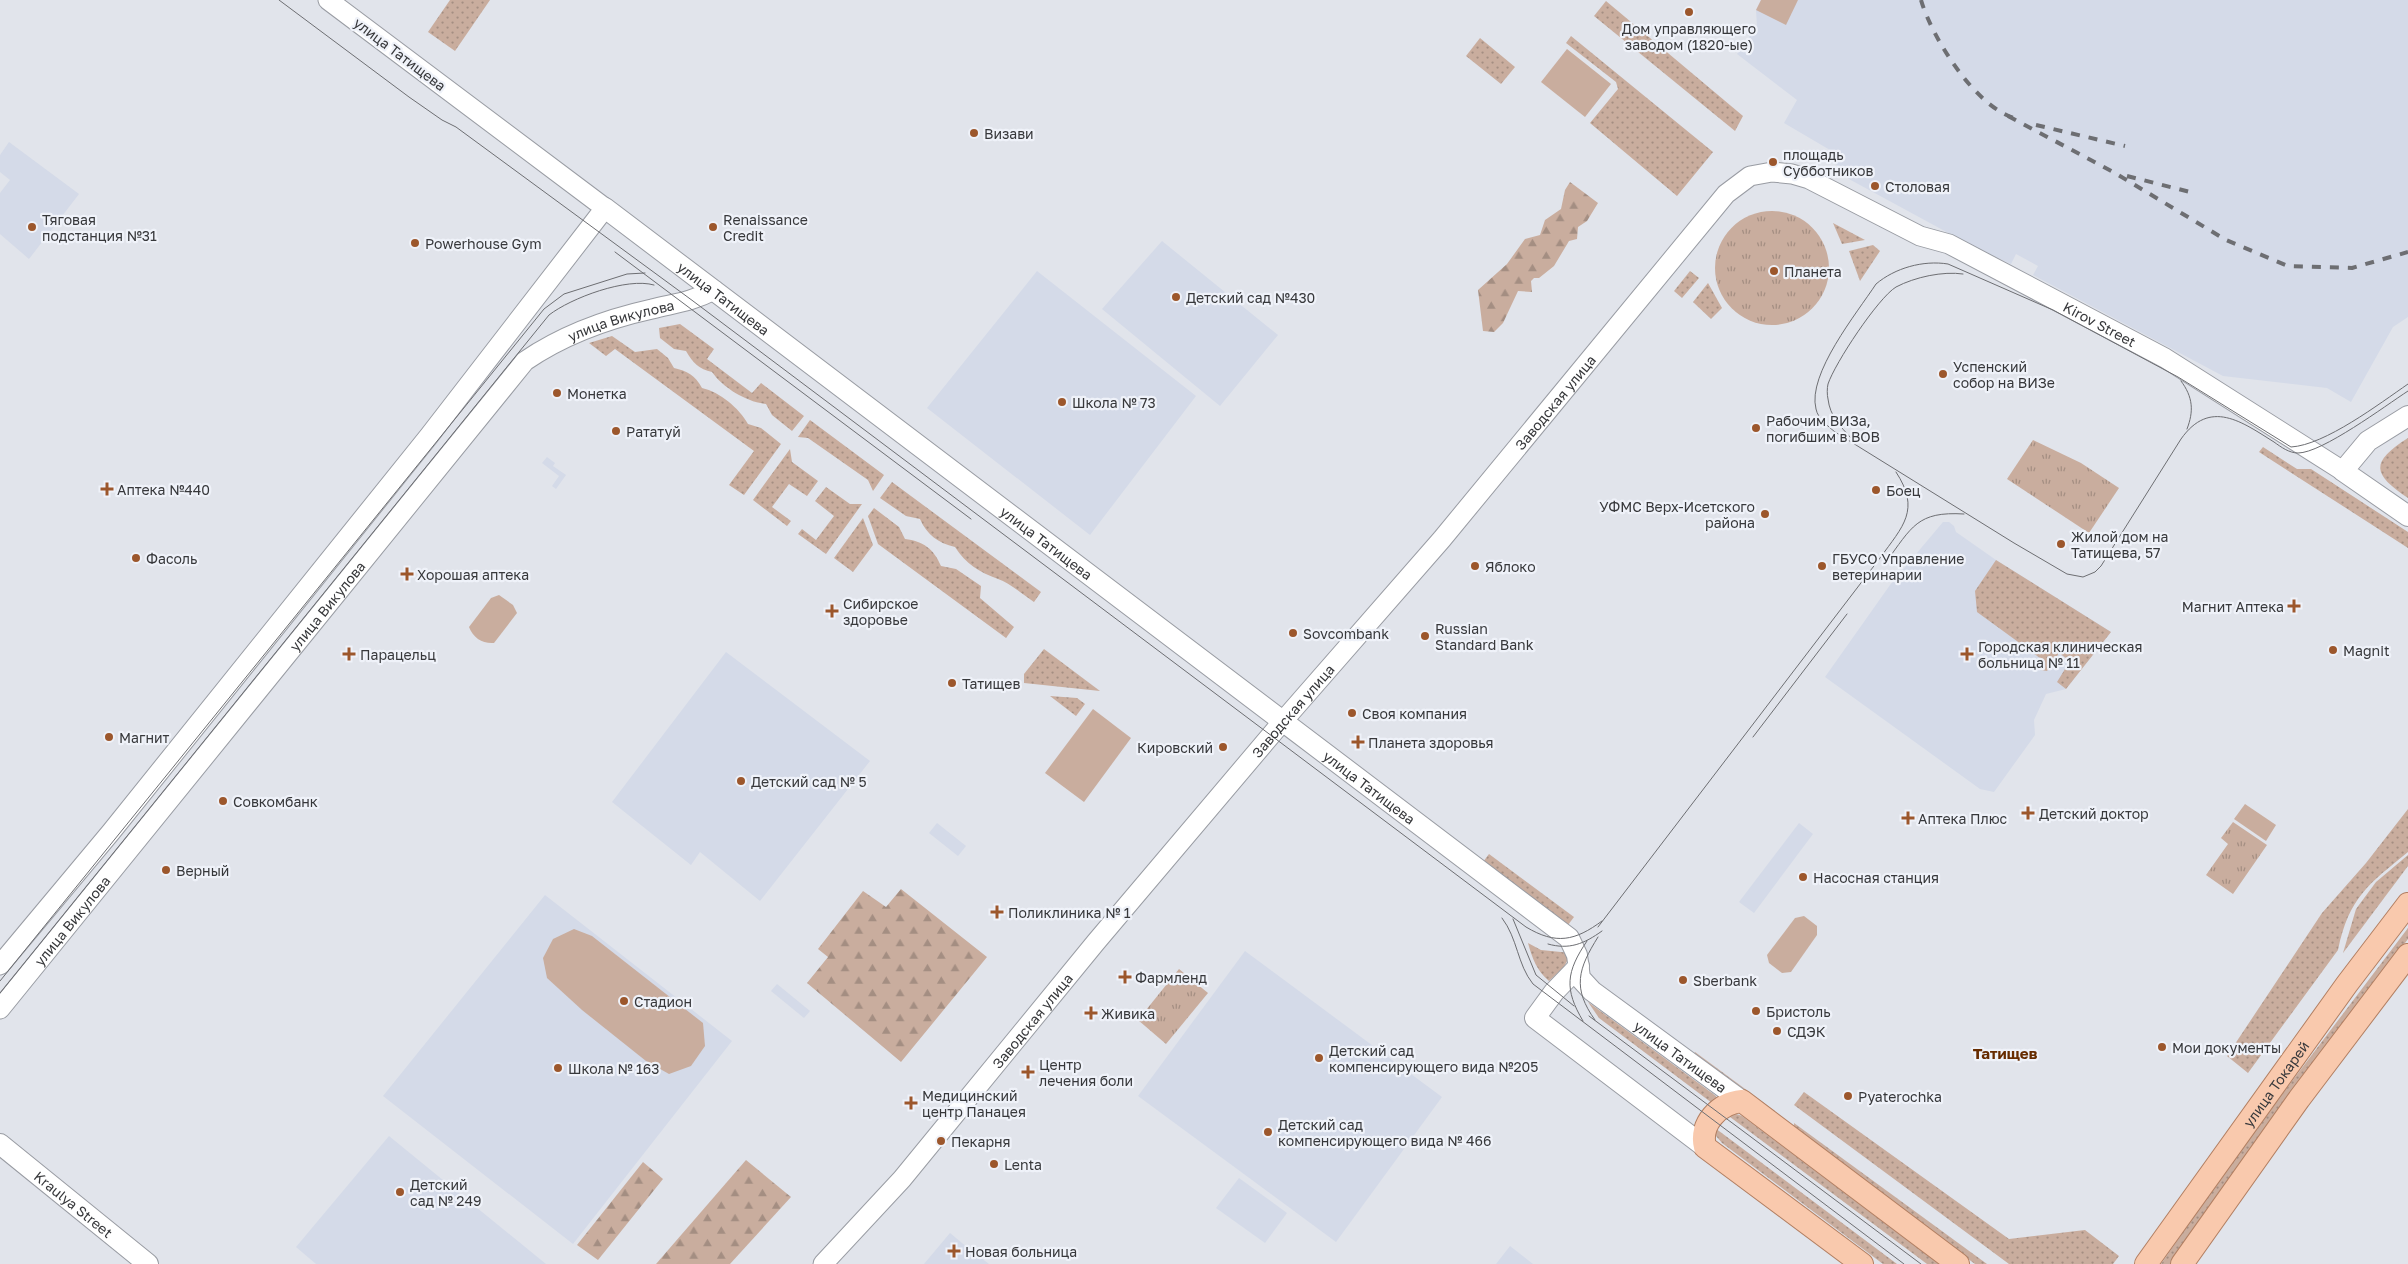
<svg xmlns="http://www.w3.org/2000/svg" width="2408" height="1264" font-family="'Golos Text',sans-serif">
<defs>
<pattern id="grass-dots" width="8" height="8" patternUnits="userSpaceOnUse" patternTransform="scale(1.25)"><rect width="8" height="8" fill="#c9ad9e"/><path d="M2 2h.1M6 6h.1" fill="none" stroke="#a48e82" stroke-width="1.8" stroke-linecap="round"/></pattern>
<pattern id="forest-firs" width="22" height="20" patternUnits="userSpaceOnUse" patternTransform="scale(1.25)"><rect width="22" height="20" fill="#c9ad9e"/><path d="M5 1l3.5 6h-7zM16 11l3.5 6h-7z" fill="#a48e82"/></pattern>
<pattern id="park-tufts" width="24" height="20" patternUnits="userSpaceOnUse" patternTransform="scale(1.25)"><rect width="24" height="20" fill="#c9ad9e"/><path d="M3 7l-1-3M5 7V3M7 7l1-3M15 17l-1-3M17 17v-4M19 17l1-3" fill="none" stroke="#a48e82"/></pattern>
</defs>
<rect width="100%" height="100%" fill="#e1e4eb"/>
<g fill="#d4dae8">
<polygon points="1761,0 2408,0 2408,317 2393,327 2351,402 2327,388 2223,376 2033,275 2038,266 2016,254 2011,264 1976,248 1836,172 1839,166 1825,158 1830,150 1784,123 1797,100 1737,54 1757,26 1756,10"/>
<polygon points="9,142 79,194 29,259 0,234 0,193 10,180 0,172 0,155"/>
<polygon points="1162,241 1278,335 1220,406 1102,309"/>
<polygon points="1037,271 1196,396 1090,535 927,408"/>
<polygon points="547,457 555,463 553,466 566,475 556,489 552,486 559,476 542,463"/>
<polygon points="1943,522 1949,522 1954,526 1956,532 1996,560 2111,632 2066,689 2046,694 2034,720 2035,735 1994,792 1980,789 1825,677 1890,585"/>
<polygon points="726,652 870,761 760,901 700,852 691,865 612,802"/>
<polygon points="937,823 966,846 958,856 929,833"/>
<polygon points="1799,823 1813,834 1754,913 1739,902"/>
<polygon points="545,895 732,1041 573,1244 383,1096"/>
<polygon points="1245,951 1442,1097 1336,1242 1138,1096"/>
<polygon points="777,984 810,1011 804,1018 771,991"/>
<polygon points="389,1136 546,1264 316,1264 296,1247"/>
<polygon points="1239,1178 1287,1213 1265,1243 1216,1208"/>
<polygon points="950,1233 968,1248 989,1264 924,1264"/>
<polygon points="1510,1246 1533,1264 1496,1264"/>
</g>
<g fill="url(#grass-dots)">
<polygon points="450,0 490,0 455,51 428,32"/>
<polygon points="1606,1 1743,116 1735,131 1594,16"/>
<polygon points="1571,36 1713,152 1677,196 1590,123 1618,89 1616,82 1566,43"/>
<polygon points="1480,38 1515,67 1501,84 1466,56"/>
<polygon points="1833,223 1865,240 1842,244"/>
<polygon points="1873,245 1880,251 1860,281 1849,251"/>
<polygon points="1690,271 1699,278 1682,298 1674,291"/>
<polygon points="1708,283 1722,308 1711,319 1693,302"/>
<path d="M680,324L714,349L707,359L752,393L761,383L804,416L792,431L772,415L766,404C747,402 723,388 712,372C699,369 693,363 686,351L674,349L660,338L659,328Z"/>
<path d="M612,336L635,352L657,349L668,358L674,368C687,371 695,375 702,388C720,392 739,408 748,424L761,428L781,444L744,495L729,485L754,451L615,349L606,356L589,343Z"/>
<polygon points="810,420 884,475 873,491 868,480 808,438 798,437"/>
<path d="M2408,438V498C2372,474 2370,462 2408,438Z"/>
<polygon points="2263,447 2297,469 2311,469 2408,532 2408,548 2259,452"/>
<polygon points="790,449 792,462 818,481 807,496 789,484 772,507 791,521 787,526 753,500"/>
<path d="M892,482L1041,592L1034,602C1023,595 1010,583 998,579C979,572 966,564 955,547C938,543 927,535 920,519L906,516L880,498Z"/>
<polygon points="826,487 850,504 862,504 826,554 798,534 802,529 816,540 834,516 815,501"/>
<path d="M874,508L899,527L905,539C923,541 934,549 941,566L956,569L981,586L980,598L1014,627L1006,638L878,544L868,516Z"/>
<polygon points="863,518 873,545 853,572 834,558"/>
<polygon points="1996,560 2111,632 2066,689 2057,682 2070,661 2059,653 2047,671 2041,670 2038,666 2040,658 1977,612 1975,591"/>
<polygon points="1044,649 1100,691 1024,683 1024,674"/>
<polygon points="1050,696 1077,698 1085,704 1076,716"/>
<path d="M2408,809V852C2369,884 2349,897 2338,950L2248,1073L2227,1056L2322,913L2366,863Z"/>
<polygon points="1489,854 1574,917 1568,925 1483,862"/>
<polygon points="2408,855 2408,866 2343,953 2356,909 2376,882"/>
<polygon points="2408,928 2408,939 2217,1195 2170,1264 2161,1264 2245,1143"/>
<path d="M1528,943L1541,950L1571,953L1564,967L1549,981C1537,971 1532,958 1528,943Z"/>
<polygon points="1588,1002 1716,1096 1716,1100 1712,1103 1599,1018"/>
<polygon points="1695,1052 1775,1111 1774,1112 1694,1054"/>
<polygon points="1804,1092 2009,1239 2085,1230 2119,1256 2113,1264 2009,1264 1794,1105"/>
<polygon points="1734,1113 1742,1116 1939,1264 1927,1264 1726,1114"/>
<polygon points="1794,1123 1987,1264 1975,1264 1794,1130"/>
<polygon points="1715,1128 1897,1264 1883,1264 1722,1143 1716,1136"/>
</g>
<g fill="url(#forest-firs)">
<polygon points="1570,182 1598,203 1587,221 1578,227 1577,239 1569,241 1554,266 1539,278 1534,278 1531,281 1532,292 1518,291 1503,323 1494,332 1483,331 1478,290 1507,264 1525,239 1540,235 1545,220 1561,209 1565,190"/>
<polygon points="901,889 987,957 901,1062 807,983 828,957 818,949 863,891 886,907"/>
<polygon points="746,1160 791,1197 730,1264 656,1264"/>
<polygon points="643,1162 663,1179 598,1260 577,1245"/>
</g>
<g fill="url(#park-tufts)">
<circle cx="1772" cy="268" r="57"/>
<polygon points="2033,440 2081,463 2119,488 2089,533 2007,479"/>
<polygon points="2233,822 2267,845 2233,894 2206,875 2228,844 2221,838"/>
<polygon points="1179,969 1208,993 1166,1044 1138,1020"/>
</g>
<g fill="#c9ad9e">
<polygon points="1761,0 1798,0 1786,25 1756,10"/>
<polygon points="1567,49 1611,84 1585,117 1541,82"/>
<path d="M499,595L513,605L517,613L494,643C483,644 473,638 469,627L491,598Z"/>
<polygon points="1093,709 1131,738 1084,802 1045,773"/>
<polygon points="2245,804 2276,825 2266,841 2234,819"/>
<polygon points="1804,916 1817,926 1817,935 1791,972 1782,973 1769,963 1767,955 1795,918"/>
<polygon points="574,929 592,936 703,1023 705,1046 691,1066 669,1074 646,1061 582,1010 547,978 543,958 553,939"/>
</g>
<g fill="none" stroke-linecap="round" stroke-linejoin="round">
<defs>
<g id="tertiary">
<polyline points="0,965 111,832 429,436 605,208 328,0"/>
<path id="s1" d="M0,1009L525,361C563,335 607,319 652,309C676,303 691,302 714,290"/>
<path id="s2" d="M823,1264L902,1179L1096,942L1283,721L1442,539L1726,194L1750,176L1772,172L1792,174L1809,179L1920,236L1949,244L2165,358L2343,471"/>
</g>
<g id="secondary">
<path id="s3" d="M605,208L1569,938L1577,955L1580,978L1592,991L1742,1101"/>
<polyline points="2408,416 2368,441 2343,471 2408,516"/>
<polyline points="1579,966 1554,992 1535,1018 1705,1147"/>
<path id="s4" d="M0,1144L148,1264"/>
</g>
<g id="primary">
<path d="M1862,1264L1705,1147C1699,1124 1719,1103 1742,1101L1958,1264"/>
<path id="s5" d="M2146,1264L2347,984L2408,904"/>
<polyline points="2182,1264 2299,1099 2408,955"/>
</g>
</defs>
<use href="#tertiary" stroke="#999ca3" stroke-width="21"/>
<use href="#secondary" stroke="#999ca3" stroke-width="22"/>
<use href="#primary" stroke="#b27f62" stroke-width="24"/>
<use href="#tertiary" stroke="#fff" stroke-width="19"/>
<use href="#secondary" stroke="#fff" stroke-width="20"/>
<use href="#primary" stroke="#f9c9ad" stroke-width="22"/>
<g stroke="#6d6e72" stroke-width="1">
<path d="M279,0L409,97L442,120L456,127L693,301L1526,927C1556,945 1575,941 1602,921"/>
<polyline points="615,252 971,519"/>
<path d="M2181,381C2193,397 2194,411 2187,429"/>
<path d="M2408,384C2379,404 2325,445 2291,447L2178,377L2053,310L1948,264C1923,260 1895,268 1876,284C1857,313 1807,374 1816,409C1818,419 1828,426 1835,432L2014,543L2067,574L2083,577L2095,572L2101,566L2181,439C2210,398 2242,422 2274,442C2281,447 2289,453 2298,453C2322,453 2385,406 2408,391"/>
<path d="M1851,438C1840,426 1830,416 1828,399C1827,395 1827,388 1828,384C1835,363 1878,298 1896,287C1915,277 1943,271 1963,274"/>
<path d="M1886,562C1912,527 1917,511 1964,514"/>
<polyline points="1753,737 1847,614"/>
<path d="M1502,918C1518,939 1517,964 1533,984L1904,1264"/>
<polyline points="1513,919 1536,975 1574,1006"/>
<path d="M1598,927L1880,558C1903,526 1921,510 1896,472"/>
<path d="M1548,944C1569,950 1584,944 1602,931"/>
<polyline points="0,981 544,309 564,294 627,274 645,273"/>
<path d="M0,993L549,315C571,298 627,277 654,285"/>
<polyline points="1589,1016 1921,1264"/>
<path d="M1595,1020C1572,988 1578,969 1598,937"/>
<path d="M1583,1021C1564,989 1566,972 1587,941"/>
</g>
<g stroke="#6d6e72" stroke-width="4" stroke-dasharray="9 9" stroke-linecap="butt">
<path d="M1921,0C1932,38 1975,106 2014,118"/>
<polyline points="2008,116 2115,173 2226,240 2288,266 2352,268 2408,252"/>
<polyline points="2036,125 2125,146"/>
<polyline points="2127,176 2190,192"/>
</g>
</g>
<g fill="#9c572c" stroke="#eff2f9" stroke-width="2">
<circle cx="1689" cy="12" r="5"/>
<circle cx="974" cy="133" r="5"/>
<circle cx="1773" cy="162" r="5"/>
<circle cx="1875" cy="186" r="5"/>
<circle cx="32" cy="227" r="5"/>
<circle cx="713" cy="227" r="5"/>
<circle cx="415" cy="243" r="5"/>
<circle cx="1774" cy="271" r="5"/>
<circle cx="1176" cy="297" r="5"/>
<circle cx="1943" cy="374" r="5"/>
<circle cx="557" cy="393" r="5"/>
<circle cx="1062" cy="402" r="5"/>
<circle cx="1756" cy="428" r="5"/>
<circle cx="616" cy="431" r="5"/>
<path d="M104.5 481.5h5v5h5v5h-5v5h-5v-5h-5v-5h5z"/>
<circle cx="1876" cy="490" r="5"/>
<circle cx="1765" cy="514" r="5"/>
<circle cx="2061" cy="544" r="5"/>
<circle cx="136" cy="558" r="5"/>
<circle cx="1475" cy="566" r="5"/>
<circle cx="1822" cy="566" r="5"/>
<path d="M404.5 566.5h5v5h5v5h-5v5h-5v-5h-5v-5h5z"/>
<path d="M2291.5 598.5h5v5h5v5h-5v5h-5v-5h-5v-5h5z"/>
<path d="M829.5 603.5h5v5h5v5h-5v5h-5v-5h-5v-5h5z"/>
<circle cx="1293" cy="633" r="5"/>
<circle cx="1425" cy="636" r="5"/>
<circle cx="2333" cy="650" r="5"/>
<path d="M346.5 646.5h5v5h5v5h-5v5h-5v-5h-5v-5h5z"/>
<path d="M1964.5 646.5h5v5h5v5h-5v5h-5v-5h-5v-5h5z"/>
<circle cx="952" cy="683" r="5"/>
<circle cx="1352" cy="713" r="5"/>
<circle cx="109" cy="737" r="5"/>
<path d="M1355.5 734.5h5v5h5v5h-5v5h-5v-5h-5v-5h5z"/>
<circle cx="1223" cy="747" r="5"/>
<circle cx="741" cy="781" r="5"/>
<circle cx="223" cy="801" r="5"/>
<path d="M2025.5 805.5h5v5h5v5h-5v5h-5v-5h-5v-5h5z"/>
<path d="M1905.5 810.5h5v5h5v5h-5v5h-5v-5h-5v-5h5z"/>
<circle cx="166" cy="870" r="5"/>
<circle cx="1803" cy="877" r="5"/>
<path d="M994.5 904.5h5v5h5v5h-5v5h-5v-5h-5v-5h5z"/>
<path d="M1122.5 969.5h5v5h5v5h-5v5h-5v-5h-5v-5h5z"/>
<circle cx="1683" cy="980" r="5"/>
<circle cx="624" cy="1001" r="5"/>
<circle cx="1756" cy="1011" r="5"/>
<path d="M1088.5 1005.5h5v5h5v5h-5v5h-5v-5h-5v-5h5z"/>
<circle cx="1777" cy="1031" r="5"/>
<circle cx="2162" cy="1047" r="5"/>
<circle cx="1319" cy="1058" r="5"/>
<circle cx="558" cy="1068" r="5"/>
<path d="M1025.5 1064.5h5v5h5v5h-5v5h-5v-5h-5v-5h5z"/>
<circle cx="1848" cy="1096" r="5"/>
<path d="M908.5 1095.5h5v5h5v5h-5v5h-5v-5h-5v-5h5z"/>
<circle cx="1268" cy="1132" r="5"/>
<circle cx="941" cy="1141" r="5"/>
<circle cx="994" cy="1164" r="5"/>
<circle cx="400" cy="1192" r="5"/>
<path d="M951.5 1243.5h5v5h5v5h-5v5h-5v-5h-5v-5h5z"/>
</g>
<g text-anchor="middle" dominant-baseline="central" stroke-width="4.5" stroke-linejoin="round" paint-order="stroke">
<g font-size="14" fill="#37383b" stroke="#eff2f9" text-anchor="start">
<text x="1689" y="28" text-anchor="middle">Дом управляющего<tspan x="1689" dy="16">заводом (1820-ые)</tspan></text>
<text x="984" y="133">Визави</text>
<text x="1783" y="154">площадь<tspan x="1783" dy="16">Субботников</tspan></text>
<text x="1885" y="186">Столовая</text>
<text x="42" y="219">Тяговая<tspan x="42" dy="16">подстанция №31</tspan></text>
<text x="723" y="219">Renaissance<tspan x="723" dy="16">Credit</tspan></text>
<text x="425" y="243">Powerhouse Gym</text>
<text x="1784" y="271">Планета</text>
<text x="1186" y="297">Детский сад №430</text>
<text x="1953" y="366">Успенский<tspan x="1953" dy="16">собор на ВИЗе</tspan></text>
<text x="567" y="393">Монетка</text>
<text x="1072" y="402">Школа № 73</text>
<text x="1766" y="420">Рабочим ВИЗа,<tspan x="1766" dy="16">погибшим в ВОВ</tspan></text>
<text x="626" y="431">Рататуй</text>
<text x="117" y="489">Аптека №440</text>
<text x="1886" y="490">Боец</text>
<text x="1755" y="506" text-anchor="end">УФМС Верх-Исетского<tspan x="1755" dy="16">района</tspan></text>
<text x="2071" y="536">Жилой дом на<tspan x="2071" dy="16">Татищева, 57</tspan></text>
<text x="146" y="558">Фасоль</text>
<text x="1832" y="558">ГБУСО Управление<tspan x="1832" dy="16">ветеринарии</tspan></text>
<text x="1485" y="566">Яблоко</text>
<text x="417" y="574">Хорошая аптека</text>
<text x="843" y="603">Сибирское<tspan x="843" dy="16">здоровье</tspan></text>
<text x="2284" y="606" text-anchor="end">Магнит Аптека</text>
<text x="1435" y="628">Russian<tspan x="1435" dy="16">Standard Bank</tspan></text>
<text x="1303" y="633">Sovcombank</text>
<text x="1978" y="646">Городская клиническая<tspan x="1978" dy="16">больница № 11</tspan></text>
<text x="2343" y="650">Magnit</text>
<text x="360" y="654">Парацельц</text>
<text x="962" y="683">Татищев</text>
<text x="1362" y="713">Своя компания</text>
<text x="119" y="737">Магнит</text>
<text x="1368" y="742">Планета здоровья</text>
<text x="1213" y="747" text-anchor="end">Кировский</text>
<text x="751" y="781">Детский сад № 5</text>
<text x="233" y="801">Совкомбанк</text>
<text x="2039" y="813">Детский доктор</text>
<text x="1918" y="818">Аптека Плюс</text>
<text x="176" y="870">Верный</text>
<text x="1813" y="877">Насосная станция</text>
<text x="1008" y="912">Поликлиника № 1</text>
<text x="1135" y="977">Фармленд</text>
<text x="1693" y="980">Sberbank</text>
<text x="634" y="1001">Стадион</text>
<text x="1766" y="1011">Бристоль</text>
<text x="1101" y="1013">Живика</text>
<text x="1787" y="1031">СДЭК</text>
<text x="2172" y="1047">Мои документы</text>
<text x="1329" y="1050">Детский сад<tspan x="1329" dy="16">компенсирующего вида №205</tspan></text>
<text x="1039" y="1064">Центр<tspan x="1039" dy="16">лечения боли</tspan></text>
<text x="568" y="1068">Школа № 163</text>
<text x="922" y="1095">Медицинский<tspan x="922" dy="16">центр Панацея</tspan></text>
<text x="1858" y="1096">Pyaterochka</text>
<text x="1278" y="1124">Детский сад<tspan x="1278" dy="16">компенсирующего вида № 466</tspan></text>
<text x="951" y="1141">Пекарня</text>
<text x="1004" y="1164">Lenta</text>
<text x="410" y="1184">Детский<tspan x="410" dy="16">сад № 249</tspan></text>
<text x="965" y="1251">Новая больница</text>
</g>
<g font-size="14" fill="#37383b" stroke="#eff2f9">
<text transform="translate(400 54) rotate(37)">улица Татищева</text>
<text stroke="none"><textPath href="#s3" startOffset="149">улица Татищева</textPath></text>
<text stroke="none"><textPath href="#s1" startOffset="939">улица Викулова</textPath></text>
<text stroke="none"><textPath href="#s2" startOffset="1816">Kirov Street</textPath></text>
<text stroke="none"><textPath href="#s2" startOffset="1131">Заводская улица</textPath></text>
<text stroke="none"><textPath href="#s3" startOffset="554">улица Татищева</textPath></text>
<text stroke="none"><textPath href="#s1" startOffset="519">улица Викулова</textPath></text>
<text stroke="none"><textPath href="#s2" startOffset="726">Заводская улица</textPath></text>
<text stroke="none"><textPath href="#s3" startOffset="959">улица Татищева</textPath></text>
<text stroke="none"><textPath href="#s1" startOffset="114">улица Викулова</textPath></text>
<text stroke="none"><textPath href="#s2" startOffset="321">Заводская улица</textPath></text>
<text stroke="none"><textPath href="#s3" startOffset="1379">улица Татищева</textPath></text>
<text stroke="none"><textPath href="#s5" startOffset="222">улица Токарей</textPath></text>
<text stroke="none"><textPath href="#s4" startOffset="95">Kraulya Street</textPath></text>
</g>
<g font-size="15" font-weight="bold" fill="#672c00" stroke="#eff2f9">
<text x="2005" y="1053">Татищев</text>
</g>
</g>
</svg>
